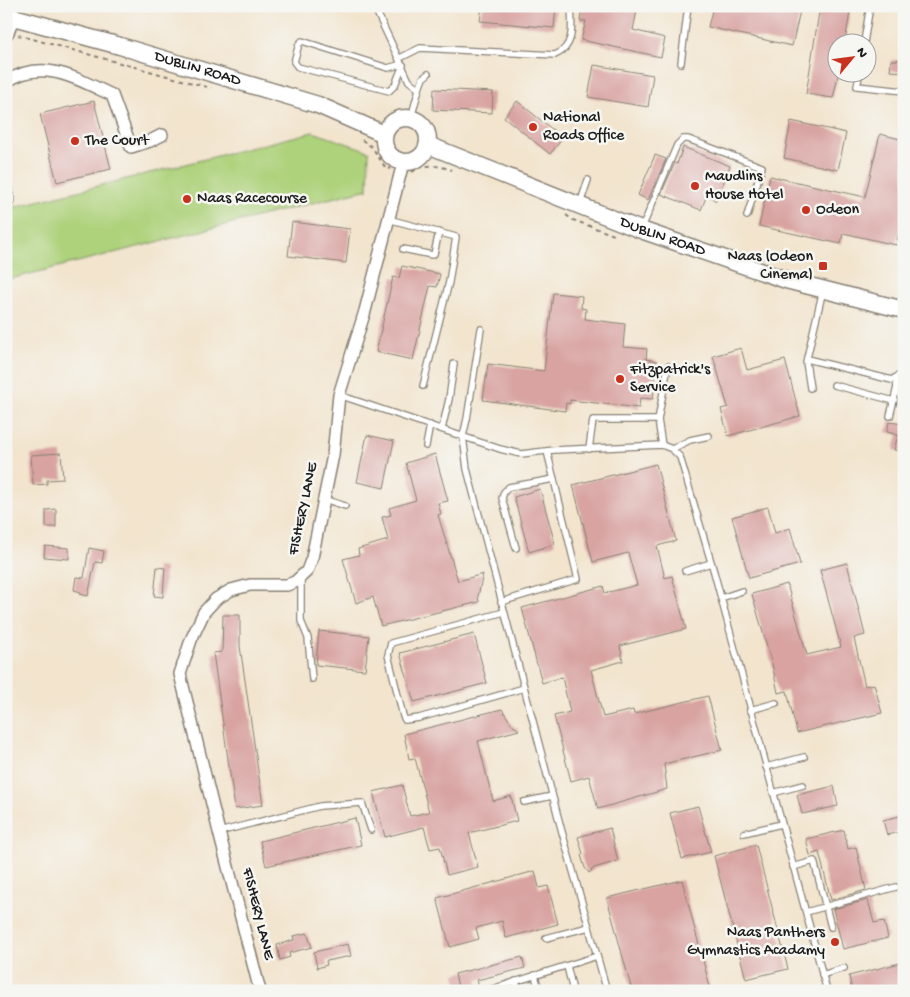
<svg xmlns="http://www.w3.org/2000/svg" width="910" height="997" font-family="'Gochi Hand',sans-serif">
<rect width="100%" height="100%" fill="#f6f6f2"/>
<filter id="ink" filterUnits="userSpaceOnUse"><feTurbulence type="fractalNoise" baseFrequency=".02" numOctaves="2"/><feDisplacementMap in="SourceGraphic" scale="10" xChannelSelector="R" yChannelSelector="G"/><feConvolveMatrix kernelMatrix="1 2 1 2 8 2 1 2 1" color-interpolation-filters="sRGB"/></filter>
<filter id="wash" filterUnits="userSpaceOnUse"><feTurbulence type="fractalNoise" baseFrequency=".0096" numOctaves="4" result="noise"/><feDisplacementMap in="SourceGraphic" scale="20" xChannelSelector="R" yChannelSelector="G"/><feGaussianBlur stdDeviation="1.12" result="paint"/><feColorMatrix in="noise" values="0 0 0 0 0 0 0 0 0 0 0 0 0 0 0 0 0 1.4 0 .05"/><feComposite in="paint" operator="in"/></filter>
<g filter="url(#wash)">
<rect width="100%" height="100%" fill="#f2e4cd"/>
<polygon fill="#aed27b" stroke="#65774c" points="313,132 369,151 368,189 6,280 6,209"/>
<g id="blocks">
<g fill="#d8a3a1">
<polygon points="482,6 556,6 554,28 480,21"/>
<polygon points="582,6 638,6 633,30 665,38 661,57 581,40 586,21 580,21"/>
<polygon points="713,6 801,6 792,46 708,27"/>
<polygon points="820,6 851,6 845,42 838,42 838,76 833,98 806,94"/>
<polygon points="891,60 904,60 904,72 890,71"/>
<polygon points="594,65 653,75 648,107 588,97"/>
<polygon points="434,89 493,92 492,113 433,110"/>
<polygon points="94,101 111,169 57,182 40,114"/>
<polygon points="517,101 563,138 550,154 504,117"/>
<polygon points="791,121 846,133 838,170 784,158"/>
<polygon points="880,134 904,140 904,211 896,245 843,233 841,244 759,226 770,176 865,197"/>
<polygon points="683,147 730,166 716,201 707,195 701,210 661,194 675,163 677,164"/>
<polygon points="655,155 666,159 648,200 638,195"/>
<polygon points="292,222 350,229 346,263 288,256"/>
<polygon points="402,266 440,274 437,287 430,286 413,360 376,352 393,277 399,278"/>
<polygon points="553,293 582,296 581,308 586,309 585,319 625,324 623,347 647,349 646,359 657,361 653,399 640,398 639,408 570,400 570,404 566,403 565,411 483,400 488,364 544,371"/>
<polygon points="741,348 747,370 785,360 800,416 728,436 721,409 728,407 713,356"/>
<polygon points="889,422 904,424 904,452 894,450 898,435 887,432"/>
<polygon points="367,435 394,441 384,488 357,482"/>
<polygon points="61,453 63,479 47,480 47,484 33,485 31,455"/>
<polygon points="435,454 448,501 438,503 441,514 438,515 458,581 483,574 478,596 479,602 381,626 373,597 356,603 343,559 359,555 358,549 388,540 382,517 391,515 389,508 416,500 406,463"/>
<polygon points="656,464 676,541 657,546 665,578 672,576 686,629 620,646 623,661 591,670 603,717 633,710 634,714 708,696 722,750 664,764 667,789 598,809 589,776 571,781 554,716 570,712 562,677 542,683 522,608 603,586 605,593 637,585 628,553 593,562 573,485"/>
<polygon points="540,489 555,544 529,552 514,497"/>
<polygon points="768,507 775,533 790,528 800,564 749,578 732,517"/>
<polygon points="56,509 56,527 46,527 46,510"/>
<polygon points="45,546 69,548 69,559 44,557"/>
<polygon points="89,548 104,551 102,563 95,562 88,596 80,594 81,592 74,590 76,577 84,578"/>
<polygon points="847,563 865,635 854,638 865,686 874,684 882,713 797,733 787,691 778,693 772,664 752,594 787,584 807,655 841,647 820,570"/>
<polygon points="157,567 165,568 163,597 154,596"/>
<polygon points="223,615 240,615 240,646 263,805 235,809 213,653 222,652"/>
<polygon points="319,631 369,636 365,670 316,665"/>
<polygon points="474,634 487,683 414,702 400,653"/>
<polygon points="502,709 512,725 519,730 478,741 493,801 511,796 517,821 469,833 478,867 447,875 440,847 430,849 424,827 385,837 373,792 402,785 410,816 429,812 415,758 409,759 404,734"/>
<polygon points="834,786 838,806 802,814 797,795"/>
<polygon points="698,806 711,852 682,859 670,813"/>
<polygon points="904,815 904,831 887,835 883,820"/>
<polygon points="355,818 361,845 266,866 260,841"/>
<polygon points="610,828 618,861 594,868 589,873 585,868 581,855 583,854 578,837"/>
<polygon points="844,830 848,849 856,847 866,890 831,900 819,852 810,855 806,839"/>
<polygon points="756,845 788,969 746,979 714,856"/>
<polygon points="535,871 539,888 548,886 558,924 506,938 502,921 476,928 479,939 450,947 437,898"/>
<polygon points="682,880 711,991 632,991 607,898"/>
<polygon points="868,900 874,923 884,921 888,938 843,949 833,909"/>
<polygon points="307,933 312,947 289,953 290,957 280,960 277,945 294,940 293,936"/>
<polygon points="348,944 351,956 326,961 327,965 317,968 314,952"/>
<polygon points="522,957 525,968 477,980 480,991 459,991 455,974"/>
<polygon points="904,962 904,991 852,991 849,976"/>
</g>
</g>
</g>
<g filter="url(#ink)">
<use href="#blocks" fill-opacity="0" stroke="#878074" stroke-width="1"/>
<g fill="none" stroke-linecap="round" stroke-linejoin="round">
<defs>
<g id="service">
<polyline points="374,6 409,81 419,89 411,118"/>
<polyline points="864,42 870,6"/>
<path d="M400,58L420,48L555,55C575,47 572,26 571,6"/>
<polyline points="681,63 688,6"/>
<polyline points="402,64 388,68 302,41 299,44 294,62 298,67 389,91 395,85 403,65"/>
<polyline points="860,72 857,86 904,91"/>
<polyline points="419,89 423,78 428,74"/>
<polyline points="580,204 588,180"/>
<polyline points="388,219 456,237 449,282 423,386"/>
<polyline points="642,228 677,145 683,139 688,139 762,167 747,216"/>
<polyline points="403,249 432,255 434,254 439,232"/>
<polyline points="481,329 467,419 463,436 467,469 562,832 607,991"/>
<polyline points="807,359 892,380 904,372"/>
<polyline points="834,385 894,401"/>
<polyline points="810,388 806,362 823,290"/>
<polyline points="339,395 500,449 521,454 554,450 662,445 672,449 680,457 714,572 827,991"/>
<polyline points="890,416 897,387 895,378"/>
<polyline points="658,420 668,366"/>
<polyline points="442,429 449,399 454,364"/>
<polyline points="426,446 430,425"/>
<polyline points="589,449 593,420 658,420 662,445"/>
<polyline points="672,449 690,440 709,436"/>
<polyline points="324,499 345,506"/>
<polyline points="516,548 502,498 504,492 509,487 554,479"/>
<polyline points="685,571 711,563"/>
<polyline points="301,578 301,621 308,638 312,679"/>
<polyline points="721,598 742,591"/>
<polyline points="501,602 578,579 547,451"/>
<polyline points="504,612 391,643 388,655 403,716 405,720 419,718 524,688"/>
<polyline points="750,710 776,703"/>
<polyline points="766,767 804,757"/>
<polyline points="773,793 803,785"/>
<polyline points="524,802 552,796"/>
<polyline points="219,832 320,806 362,803 371,830"/>
<polyline points="744,833 781,824"/>
<polyline points="793,867 814,861 831,927"/>
<polyline points="806,912 896,887"/>
<polyline points="546,938 589,927"/>
<polyline points="567,966 573,991"/>
<polyline points="535,975 539,991"/>
<polyline points="822,975 844,968"/>
<polyline points="516,981 518,991"/>
<polyline points="486,991 597,956"/>
</g>
<g id="minor">
<path d="M6,82C42,57 77,79 112,95L131,147L150,141L162,135"/>
<polyline points="6,188 9,200"/>
<polyline points="260,991 219,832 180,674 191,640 204,612 216,599 231,590 250,585 287,585 295,582 307,571 312,558 333,455 339,395 365,311 403,163"/>
</g>
<polyline id="tertiary" points="6,32 12,17"/>
<g id="secondary">
<path id="s1" d="M6,15L120,46L318,105L384,134"/>
<circle cx="406" cy="140" r="22"/>
<path id="s2" d="M428,145L641,230L786,280L904,310"/>
</g>
</defs>
<use href="#service" stroke="#878074" stroke-width="8"/>
<use href="#minor" stroke="#878074" stroke-width="14"/>
<use href="#tertiary" stroke="#878074" stroke-width="18"/>
<use href="#secondary" stroke="#878074" stroke-width="19"/>
<g stroke="#878074" stroke-width="2" stroke-dasharray="4 4" stroke-linecap="butt">
<polyline points="18,35 211,88"/>
<polyline points="362,140 372,147 385,167 391,169"/>
<path d="M412,172C426,163 437,165 452,170"/>
<polyline points="566,215 573,220 617,236"/>
</g>
<use href="#service" stroke="#fff" stroke-width="5.5"/>
<use href="#minor" stroke="#fff" stroke-width="11"/>
<use href="#tertiary" stroke="#fff" stroke-width="15"/>
<use href="#secondary" stroke="#fff" stroke-width="16"/>
</g>
</g>
<g fill="#c8321e" stroke="#f6f6f2" stroke-width="2">
<circle cx="533" cy="127" r="5"/>
<circle cx="75" cy="141" r="5"/>
<circle cx="695" cy="186" r="5"/>
<circle cx="187" cy="199" r="5"/>
<circle cx="806" cy="210" r="5"/>
<rect x="818" y="261" width="10" height="10" rx="2.5"/>
<circle cx="620" cy="379" r="5"/>
<circle cx="835" cy="942" r="5"/>
</g>
<g text-anchor="middle" dominant-baseline="central" stroke-width="5" stroke-linejoin="round" paint-order="stroke">
<g font-size="16" fill="#1c1c1c" stroke="#f6f6f2">
<text stroke="none"><textPath href="#s1" startOffset="199">DUBLIN ROAD</textPath></text>
<text stroke="none"><textPath href="#s2" startOffset="252">DUBLIN ROAD</textPath></text>
<text transform="translate(304 509) rotate(-78)">FISHERY LANE</text>
<text transform="translate(257 914) rotate(76)">FISHERY LANE</text>
</g>
<g font-size="16" fill="#1c1c1c" stroke="#f6f6f2" text-anchor="start">
<text x="543" y="118">National<tspan x="543" dy="18">Roads Office</tspan></text>
<text x="85" y="141">The Court</text>
<text x="705" y="177">Maudlins<tspan x="705" dy="18">House Hotel</tspan></text>
<text x="197" y="199">Naas Racecourse</text>
<text x="816" y="210">Odeon</text>
<text x="813" y="257" text-anchor="end">Naas (Odeon<tspan x="813" dy="18">Cinema)</tspan></text>
<text x="630" y="370">Fitzpatrick's<tspan x="630" dy="18">Service</tspan></text>
<text x="825" y="933" text-anchor="end">Naas Panthers<tspan x="825" dy="18">Gymnastics Acadamy</tspan></text>
</g>
</g>
<rect width="910" height="997" fill="none" stroke="#f6f6f2" stroke-width="25"/>
<g transform="translate(852 58) rotate(61)"><circle r="24" fill="#f6f6f2" stroke="#9f9f9c"/>
<path d="M0-4L9 19L0 12L-9 19Z" fill="#c8321e"/>
<text y="-8" font-size="14" font-weight="bold" text-anchor="middle" fill="#1c1c1c">N</text>
</g>
</svg>
